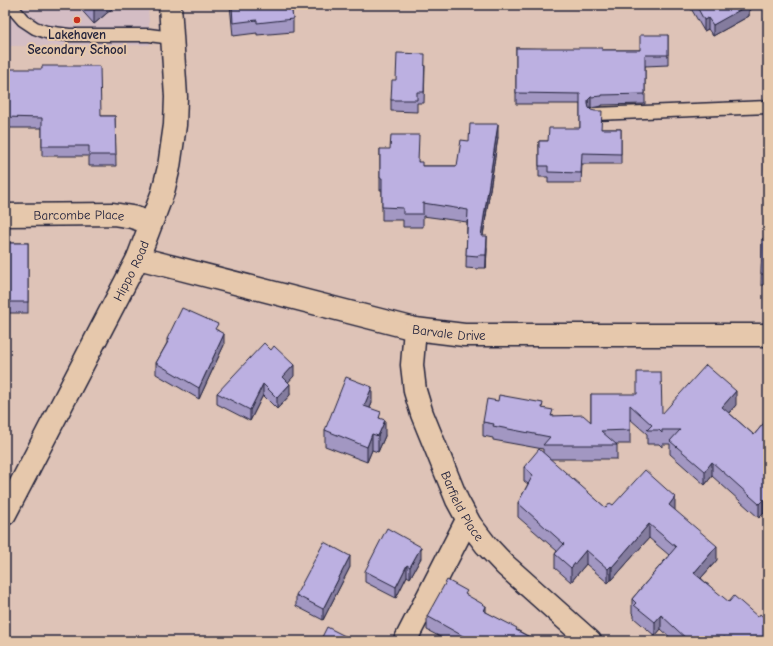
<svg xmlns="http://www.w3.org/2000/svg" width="773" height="646" font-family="'Comic Neue',sans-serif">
<rect width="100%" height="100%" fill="#dec3b7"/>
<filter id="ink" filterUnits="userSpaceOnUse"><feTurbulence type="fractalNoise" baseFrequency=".025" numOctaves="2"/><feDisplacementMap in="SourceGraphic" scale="8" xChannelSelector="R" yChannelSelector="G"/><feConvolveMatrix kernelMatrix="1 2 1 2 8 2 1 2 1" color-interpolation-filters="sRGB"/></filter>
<g filter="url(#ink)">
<polygon fill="#d4bdc4" points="5,5 148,5 150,45 5,46"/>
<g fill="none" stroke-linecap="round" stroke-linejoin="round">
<defs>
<g id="lane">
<polyline points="10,5 23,20 35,28 46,32 69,35 149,35 172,38"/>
<polyline points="595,114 768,107"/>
</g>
<g id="street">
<path id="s1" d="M5,215L113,214L132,217L151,223"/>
<path id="s2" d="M138,258L415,329L464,335H768"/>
<path id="s3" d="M415,329L412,365L415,391L422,414L457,500L470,524L486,545L505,565L590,641"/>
<path id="s4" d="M5,514L138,258L163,192L169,167L175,125L176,97L170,5"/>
<polyline points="405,641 467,520"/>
</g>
</defs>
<use href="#lane" stroke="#22223b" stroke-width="15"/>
<use href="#street" stroke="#22223b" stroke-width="25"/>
<use href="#lane" stroke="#e6c8ac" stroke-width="12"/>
<use href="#street" stroke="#e6c8ac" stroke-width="22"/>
</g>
<g fill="#a297c2" stroke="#22223b">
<polygon points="77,5 113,5 113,8 94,24"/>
<polygon points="230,5 291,5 293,19 293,32 257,35 257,33 233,36"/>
<polygon points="689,5 751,5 751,9 749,10 749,16 713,36 708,29 704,31"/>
<polygon points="765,18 768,23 768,82 765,82"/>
<polygon points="668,35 668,65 645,66 645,104 602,105 602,106 591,108 590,109 601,129 621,129 621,164 582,164 581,183 548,183 548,177 539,177 539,141 548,141 580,128 580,104 516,104 516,48 602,50 640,50"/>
<polygon points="425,66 424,103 417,103 417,112 391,111 391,100 396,80"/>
<polygon points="5,69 101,116 115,116 116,166 89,166 89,156 42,156 42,128 5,128"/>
<polygon points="498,137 483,236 487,249 486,268 478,268 478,269 466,268 467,222 423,216 423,227 403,227 403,220 382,220 382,190 380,190 380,149 419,162 422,166 457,166 469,141"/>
<polygon points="764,144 768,144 768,192 766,192"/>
<polygon points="762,239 768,239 768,285 761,285"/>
<rect x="5" y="243" width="23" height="70"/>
<polygon points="218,330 224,345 199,399 156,374 156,363 167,343 167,339"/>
<polygon points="294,376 288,382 290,395 277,409 263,395 250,421 217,404 217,393"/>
<polygon points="591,394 662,414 736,405 729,413 754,435 768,418 768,517 764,513 759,518 712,476 705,485 670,454 670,444 662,444 662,447 659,444 647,444 647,434 630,419 630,444 616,444 617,445 617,459 549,459 606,508 613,505 675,510 717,560 701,578 768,641 674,641 661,629 655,636 634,618 634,615 632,613 632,599 669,555 649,538 612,580 611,580 608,583 586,564 571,582 555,568 555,554 557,551 518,517 518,503 528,484 524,481 524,467 543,453 543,449 493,440 493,438 483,436 483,422 498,401 543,408 553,416 591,422"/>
<polygon points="372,403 370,408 381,419 385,436 378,452 372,450 367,462 325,446 325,430"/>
<polygon points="421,558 410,578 407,576 396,598 365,582 365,571"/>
<polygon points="350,567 323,620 296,606 296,595"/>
<polygon points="467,595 486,612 517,630 537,641 448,641 427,630 427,616"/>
</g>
<g fill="#847b9e" stroke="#22223b">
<polygon points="98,5 113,5 113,8 94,24 94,9"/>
<polygon points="747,5 751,5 751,9 749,10 749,16 713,36 713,25"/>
<polygon points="708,18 708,29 704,31 704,20"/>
<polygon points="591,97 591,108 588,111 588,100"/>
<polygon points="498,124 498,137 481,248 481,236"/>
<polygon points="487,236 487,249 486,268 486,255"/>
<polygon points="224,334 224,345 199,399 199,388"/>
<polygon points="294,365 294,376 283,388 283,377"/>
<polygon points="263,384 263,395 250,421 250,410"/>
<polygon points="290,384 290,395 277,409 277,398"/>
<polygon points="372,387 372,403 364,421 364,406"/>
<polygon points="736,391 736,405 722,420 722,407"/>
<polygon points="385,420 385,436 378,452 378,436"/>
<polygon points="372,434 372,450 367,462 367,447"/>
<polygon points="712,462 712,476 705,485 705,471"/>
<polygon points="675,497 675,511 669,505"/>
<polygon points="764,499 764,513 759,518 759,504"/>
<polygon points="649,524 649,538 612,580 612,567"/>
<polygon points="717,546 717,560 694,586 694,573"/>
<polygon points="421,547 421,558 410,578 410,567"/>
<polygon points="586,550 586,564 571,582 571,568"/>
<polygon points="350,556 350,567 323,620 323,609"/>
<polygon points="407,565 407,576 396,598 396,587"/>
<polygon points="611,566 611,580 608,583 608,569"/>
<polygon points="486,606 486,620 484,611"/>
<polygon points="661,615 661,629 655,636 655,622"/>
<polygon points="724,637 724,641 721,641"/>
</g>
<g fill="#bcb0e1" stroke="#22223b">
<polygon points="91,5 98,5 94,9"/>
<polygon points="232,5 291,5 293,19 257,23 257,20 233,23"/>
<polygon points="696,5 749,5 713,25 708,18 704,20"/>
<polygon points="765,18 768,23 768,66 765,66"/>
<polygon points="640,35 668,35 668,55 645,55 645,94 602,95 602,96 591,97 588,100 588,104 589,108 591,110 595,111 602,111 601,129 621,129 621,154 582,153 581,173 548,172 548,166 539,166 539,141 548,141 549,128 580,128 580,94 516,93 516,48 602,48 602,50 640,50"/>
<polygon points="397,53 425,54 424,92 417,92 417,100 391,100 392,80 396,80"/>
<polygon points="42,66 100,66 101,116 115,116 116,155 89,155 89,146 42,146 42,118 5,117 5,69 42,69"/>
<polygon points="470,124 498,124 481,236 487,236 486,255 478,255 478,256 466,255 468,210 423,203 423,214 403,214 403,208 382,207 382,178 380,178 380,149 390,149 391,135 419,135 418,162 422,162 422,166 457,166 461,140 469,141"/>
<polygon points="764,144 768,144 768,181 766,181"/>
<polygon points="762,239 768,239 768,274 761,274"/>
<rect x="5" y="243" width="23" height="59"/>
<polygon points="182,308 218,324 215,329 224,334 199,388 156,363 169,340 167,339"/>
<polygon points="264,343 271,350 274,346 294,365 283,377 290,384 277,398 263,384 250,410 217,393"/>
<polygon points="706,365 736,391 722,407 754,435 768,418 768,503 764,499 759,504 712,462 705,471 670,441 680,430 662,430 662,433 659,430 647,430 652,425 630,405 630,430 601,431 617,445 543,445 550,437 493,426 494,424 483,422 487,399 498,401 499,395 543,403 542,408 553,410 551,416 583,415 591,422 591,394 637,394 637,372 661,372 662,414"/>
<polygon points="346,377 372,387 364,406 381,412 379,418 385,420 378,436 372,434 367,447 325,430"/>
<polygon points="539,449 606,508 610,503 613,505 645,470 675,497 669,505 717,546 694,573 729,602 734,596 758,617 760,614 768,621 768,641 729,641 724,637 721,641 689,641 661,615 655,622 634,605 636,603 632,599 676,547 649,524 612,567 611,566 608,569 586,550 571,568 555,554 564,544 518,503 533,475 524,467"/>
<polygon points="387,528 421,547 410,567 407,565 396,587 365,571"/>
<polygon points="324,542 350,556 323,609 296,595"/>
<polygon points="447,580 467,591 465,594 486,606 484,611 517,628 516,630 537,641 472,641 427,616"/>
<polygon points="327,627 355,641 320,641"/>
</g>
</g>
<circle fill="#c8321e" stroke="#e6c8ac" stroke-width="1.5" cx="77" cy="20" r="4"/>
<g text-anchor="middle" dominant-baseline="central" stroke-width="4" stroke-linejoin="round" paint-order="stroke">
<g font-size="13" font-weight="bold" fill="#22223b" stroke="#e6c8ac">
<text x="77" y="34">Lakehaven<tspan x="77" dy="15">Secondary School</tspan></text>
</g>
<g font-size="13" fill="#22223b" stroke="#e6c8ac">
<text stroke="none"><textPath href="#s1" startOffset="74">Barcombe Place</textPath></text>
<text stroke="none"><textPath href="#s4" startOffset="274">Hippo Road</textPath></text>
<text stroke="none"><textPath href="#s2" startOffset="320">Barvale Drive</textPath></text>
<text stroke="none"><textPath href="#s3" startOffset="187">Barfield Place</textPath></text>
</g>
</g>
<rect width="773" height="646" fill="none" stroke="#e6c8ac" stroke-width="20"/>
<rect x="10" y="10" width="753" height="626" fill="none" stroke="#22223b" stroke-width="1.5" filter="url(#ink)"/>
</svg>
